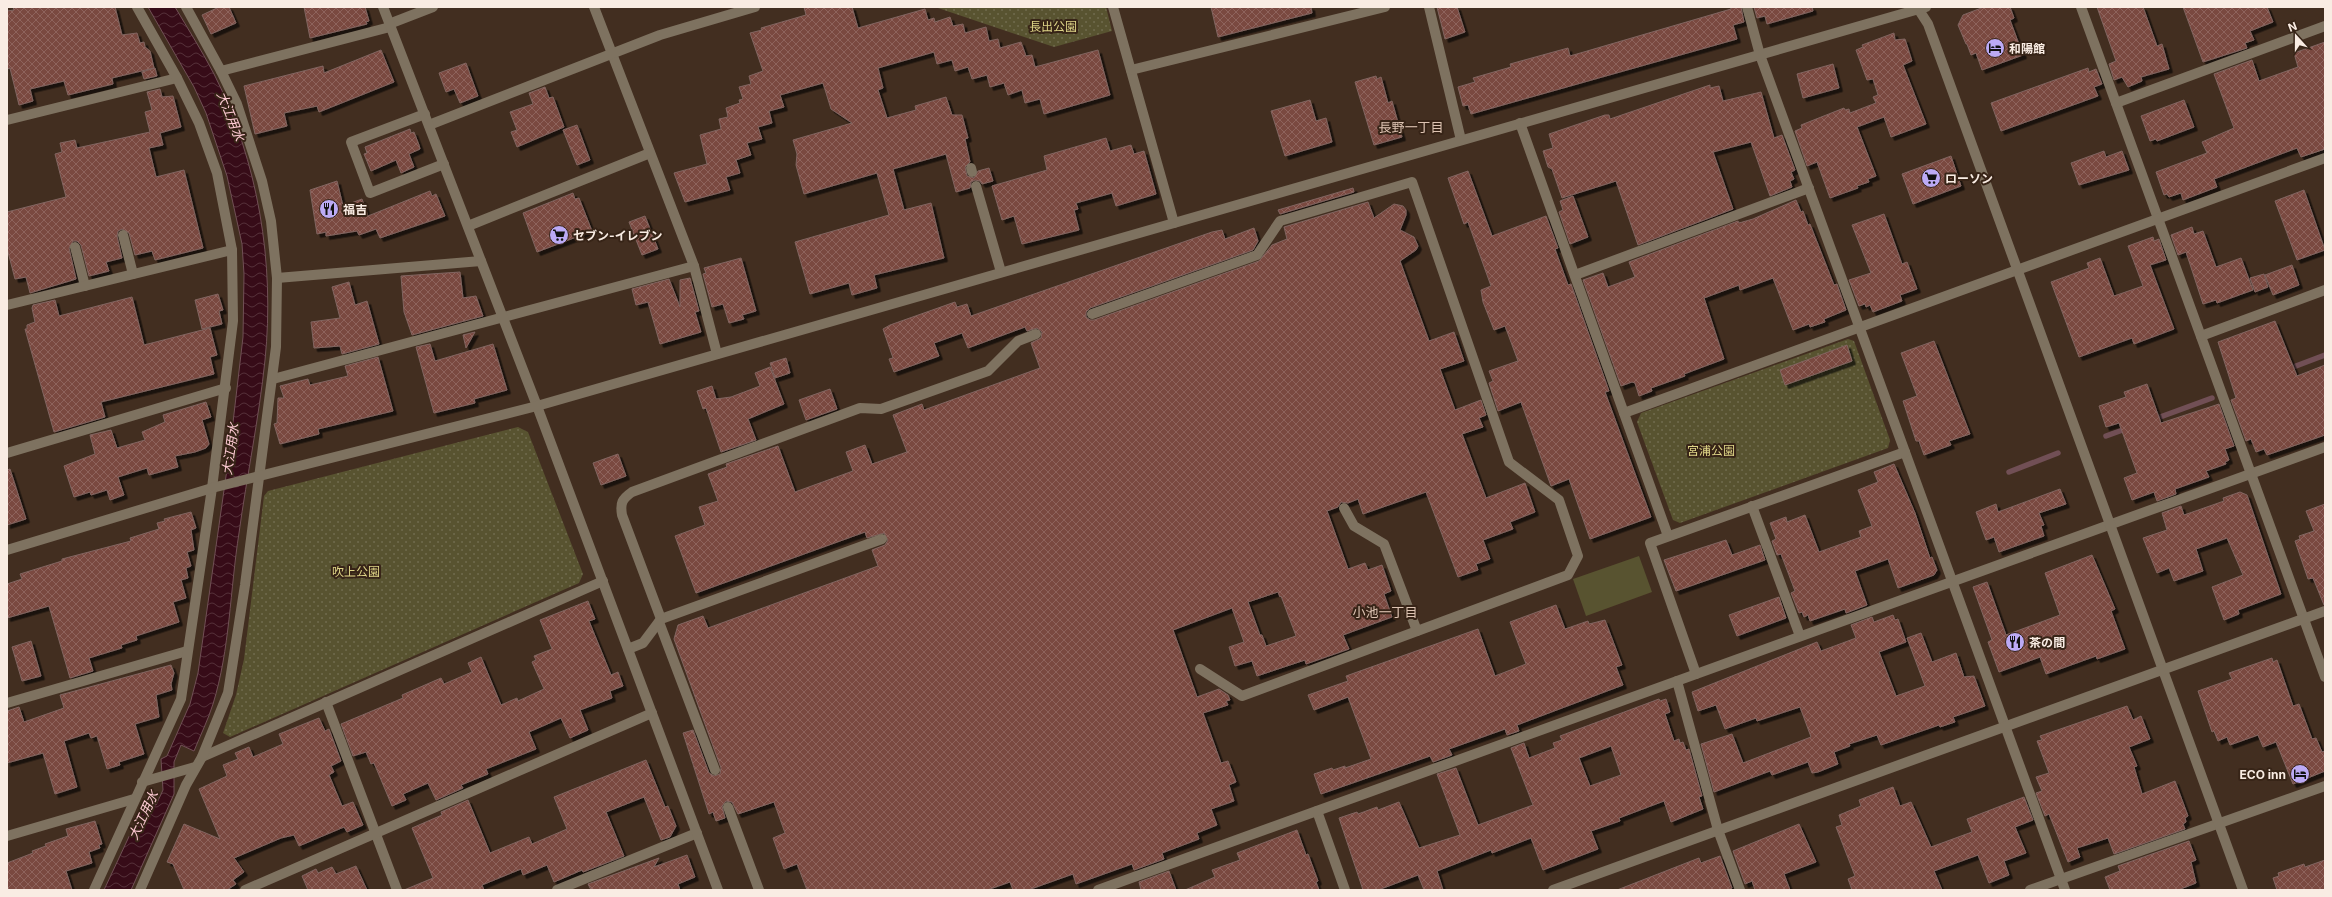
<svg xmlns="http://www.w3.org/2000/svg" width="2332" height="897" font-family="Inter,'Noto Sans JP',sans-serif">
<defs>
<pattern id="green-dots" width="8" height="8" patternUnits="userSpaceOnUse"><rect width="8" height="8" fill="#585330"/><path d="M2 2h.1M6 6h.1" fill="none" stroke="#716c4e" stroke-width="1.8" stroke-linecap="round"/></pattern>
<pattern id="water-waves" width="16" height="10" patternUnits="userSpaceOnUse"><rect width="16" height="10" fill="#370c18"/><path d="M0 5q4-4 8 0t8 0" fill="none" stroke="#553039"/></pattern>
<pattern id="building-cross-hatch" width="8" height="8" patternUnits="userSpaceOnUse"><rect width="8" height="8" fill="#7a4941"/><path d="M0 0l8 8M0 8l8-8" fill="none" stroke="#8e635c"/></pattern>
<filter id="shadow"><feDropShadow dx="3.5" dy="3.5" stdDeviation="0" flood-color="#0009"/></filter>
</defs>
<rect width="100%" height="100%" fill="#422e20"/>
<g fill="url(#green-dots)">
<polygon points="935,7 1106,7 1112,31 1054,47"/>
<polygon points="1848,339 1854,341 1890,440 1888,448 1680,523 1673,520 1637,422 1641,413"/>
<polygon points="518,427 528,432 583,574 579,583 230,737 223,733 236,695 244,659 264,496 268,491"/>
</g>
<polygon fill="#585330" points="1639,556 1652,592 1586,616 1573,579"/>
<path fill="url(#water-waves)" stroke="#714f55" d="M148,7H175C188,29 202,51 214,74C258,161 275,263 265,360C259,418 247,475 239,533C230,590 230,649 213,704C208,720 200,736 194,751L181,745L174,762V794L131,890H104L141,811L143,800L156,805L163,790L161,759L167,756L190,704L198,673L230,448L243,337L244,274L242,244L227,176L206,113L194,87Z"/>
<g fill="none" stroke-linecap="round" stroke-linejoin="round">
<g stroke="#714f55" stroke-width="5.5">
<polyline points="2288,369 2325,355"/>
<polyline points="2152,420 2212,398"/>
<polyline points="2106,436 2128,428"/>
<polyline points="2009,472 2058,453"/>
</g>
</g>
<g fill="url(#building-cross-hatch)" stroke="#816560" fill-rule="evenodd" filter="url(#shadow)">
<polygon points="13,7 115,7 122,35 137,33 140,43 144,42 145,47 150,51 154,68 112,78 113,84 68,95 64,81 30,89 33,101 19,105 10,68 7,69 7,11 14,10"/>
<polygon points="219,7 229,7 236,23 211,34 202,15"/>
<polygon points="304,7 365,7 369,21 366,22 367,24 310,38"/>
<polygon points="804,7 852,7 858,28 925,9 928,20 934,18 935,22 950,17 953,26 963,24 965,33 986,27 989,41 998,39 1000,48 1021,42 1026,56 1032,55 1035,67 1098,50 1110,95 1044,114 1040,99 1025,103 1022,90 1008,95 1004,83 990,87 987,75 972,79 968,67 955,71 952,60 937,64 934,52 878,68 883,88 878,90 887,118 916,110 915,106 946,97 952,115 962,115 968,138 965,139 970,162 965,167 967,176 974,178 978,171 989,168 993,181 982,184 980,181 975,180 971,182 970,188 956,192 946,154 893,169 904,210 931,203 944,258 874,275 877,288 852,295 849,283 810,294 795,242 889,215 877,173 804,194 796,165 797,154 793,140 852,123 831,109 823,83 780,95 784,107 769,111 772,123 758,127 762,139 747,143 751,155 736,160 740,173 726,177 730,190 685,202 674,173 707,164 700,135 721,129 719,119 728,117 726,108 740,103 739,100 743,99 739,87 751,84 749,76 763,71 750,33 762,30 761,28 806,15"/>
<polygon points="1211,7 1311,7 1312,13 1218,37"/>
<polygon points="1437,7 1457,7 1465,32 1445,39"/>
<polygon points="1731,7 1741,7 1744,22 1733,25 1737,39 1471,114 1468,105 1463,106 1458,87 1475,82 1473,78 1511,67 1510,64 1568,48 1570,56 1731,9"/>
<polygon points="1754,7 1812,7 1813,11 1767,24 1765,16 1757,18"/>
<polygon points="1984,7 2010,7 2014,18 2010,20 2023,55 1982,70 1976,53 1971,55 1967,44 1966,44 1958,25 1963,15"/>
<polygon points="2097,7 2143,7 2157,46 2162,44 2169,69 2141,77 2142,81 2128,87 2122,77 2114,80 2109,64 2116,61"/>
<polygon points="2183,7 2267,7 2273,22 2250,31 2254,40 2245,43 2247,48 2203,62"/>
<polygon points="1894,33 1895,40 1905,39 1912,61 1903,65 1926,124 1891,137 1884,117 1857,127 1876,176 1868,179 1869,182 1857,186 1858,188 1830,198 1817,162 1807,166 1795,131 1802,128 1801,125 1844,108 1845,110 1849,109 1850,113 1876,103 1873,97 1878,95 1873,79 1867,80 1856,50 1863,47 1862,45"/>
<polygon points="2325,42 2325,149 2301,157 2297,148 2214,179 2217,187 2183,200 2181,193 2169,197 2167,194 2164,195 2156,172 2207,153 2202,142 2234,128 2214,74 2252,60 2259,81 2298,67 2294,53"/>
<polygon points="381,50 394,82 319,112 317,106 284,113 287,126 255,134 244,86 323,66 324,73"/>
<polygon points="466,63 478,96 460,103 454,89 446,92 439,73"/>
<polygon points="1833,64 1839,88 1803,98 1797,74"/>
<polygon points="155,68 157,76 144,79 142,72"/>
<polygon points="2088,68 2089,72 2096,69 2102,84 2094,87 2098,96 2001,131 1991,103"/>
<polygon points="1376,76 1377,79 1381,77 1388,103 1392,101 1402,137 1374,145 1355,82"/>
<polygon points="1710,85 1710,88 1719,86 1723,101 1761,92 1774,138 1782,135 1795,170 1791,172 1794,179 1790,181 1792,187 1770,196 1751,142 1713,152 1733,209 1638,245 1616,181 1562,198 1552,169 1548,167 1543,151 1553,148 1549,134 1605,115 1609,115 1610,119"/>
<polygon points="545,87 549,98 553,97 564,127 517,147 511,132 517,130 510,112 533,104 529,93"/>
<polygon points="160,89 162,97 173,96 181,127 160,133 163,145 149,148 156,177 184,170 203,248 155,260 152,251 135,255 129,233 122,229 118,231 117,236 122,258 106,262 109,271 89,276 81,245 77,241 73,241 69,248 76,279 30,293 26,277 15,279 7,248 7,212 66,197 55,154 62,152 60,143 75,140 77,148 150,132 145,112 152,110 147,92"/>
<polygon points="1310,100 1316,121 1326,118 1332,142 1285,156 1271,111"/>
<polygon points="2184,100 2194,127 2157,141 2156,139 2150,141 2141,116"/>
<polygon points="577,125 590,160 577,165 563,130"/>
<polygon points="410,129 411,133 414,132 419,145 420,149 409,154 414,167 401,173 396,160 371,171 364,154 367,153 365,147"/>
<polygon points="1106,138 1110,151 1131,145 1134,154 1144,151 1156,194 1116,206 1112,193 1076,203 1078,209 1074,210 1079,230 1022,244 1014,216 1002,220 992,186 1047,170 1044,156"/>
<polygon points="2104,151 2106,157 2122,151 2129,170 2079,185 2071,163"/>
<polygon points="1951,156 1961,186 1913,204 1902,174"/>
<polygon points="1468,171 1492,236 1546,216 1558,248 1555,249 1568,285 1571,284 1609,391 1605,392 1651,517 1590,539 1569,479 1551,486 1521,402 1498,411 1489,383 1493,381 1489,371 1518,361 1505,326 1494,330 1483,302 1481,290 1491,286 1468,222 1464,224 1448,178"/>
<polygon points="337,181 343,206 362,199 368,216 430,191 432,196 436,194 445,216 380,238 376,229 359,235 357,231 326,236 326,232 317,234 310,190"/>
<polygon points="1353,188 1354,192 1280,214 1278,210"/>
<polygon points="2304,190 2325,250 2297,260 2275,201"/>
<polygon points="573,193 575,199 579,198 592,231 537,252 523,213"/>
<polygon points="1573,196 1588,237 1570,244 1559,212 1563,210 1560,201"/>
<polygon points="1796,200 1801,212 1803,211 1808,225 1810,224 1834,285 1837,284 1846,310 1824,319 1825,322 1810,327 1809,324 1793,330 1773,278 1740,290 1739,285 1704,298 1724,359 1684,374 1685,376 1651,388 1652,391 1639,396 1635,383 1632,382 1621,386 1583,280 1603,273 1608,287 1635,277 1629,262 1738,221 1739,223 1753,219"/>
<path d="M1368,202L1374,218L1394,204L1403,206L1406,210V215L1400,230L1414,237L1418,246L1416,250L1400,261L1429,341L1454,332L1464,361L1440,369L1455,410L1481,400L1486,415L1479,418L1483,427L1462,434L1486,498L1525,483L1535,512L1510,522L1513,529L1483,540L1490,559L1476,564L1478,570L1458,577L1426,492L1363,514L1358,499L1348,503L1341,502L1338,507L1327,511L1348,569L1365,563L1368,570L1382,565L1391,591L1384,594L1392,617L1343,635L1349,649L1306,664L1305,660L1257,676L1252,661L1235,666L1229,647L1244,642L1232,608L1173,630L1197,697L1219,689L1228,695L1230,700L1226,701L1228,705L1203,713L1221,763L1228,761L1236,782L1229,785L1234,801L1211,809L1217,825L1197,833L1199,839L1162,853L1164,859L1134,870L1132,864L1076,884L1073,874L1028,890H1013L1010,882L987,890H807L797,864L784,869L773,838L785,833L774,802L738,814L732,802L726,801L722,806L725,818L716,821L713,812L709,814L683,733L693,730L709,773L714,776L720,774L721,768L674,639L678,625L703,616L708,628L878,566L872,550L885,545L888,540L884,533L867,538L865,532L696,593L675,536L705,525L699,507L718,501L708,474L727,467L726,464L778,446L795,492L853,471L846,452L865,445L872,464L907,452L893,415L922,404L924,410L1040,368L1031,343L1041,338L1042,332L1037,328L1027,331L1025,327L968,348L962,333L934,343L939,356L894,372L889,359L893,358L883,329L890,325L955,302L957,307L967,304L971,316L1212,232L1222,230L1225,239L1254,228L1258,241L1253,250L1090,308L1086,312V317L1090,320H1094L1259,261L1272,245L1287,239L1284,227ZM1278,592L1280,597L1281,596L1296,636L1266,646L1262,635H1260L1248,602Z"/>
<polygon points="1884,214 1902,264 1907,262 1917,289 1900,295 1902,301 1873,312 1870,305 1866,307 1865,304 1859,306 1849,280 1871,273 1852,225"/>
<polygon points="645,216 658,249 642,255 629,222"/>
<polygon points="2192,227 2194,234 2203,231 2216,267 2241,258 2253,290 2217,303 2216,300 2203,304 2186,252 2178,255 2171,235"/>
<polygon points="2153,237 2154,241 2159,239 2166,260 2150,265 2174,329 2134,344 2132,338 2079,357 2051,282 2089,268 2087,263 2100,258 2114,296 2143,286 2128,246"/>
<polygon points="741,258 756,311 742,315 744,319 729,323 723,304 712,307 703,274 706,273 704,268"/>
<polygon points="2292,265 2299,285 2273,295 2265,275"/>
<polygon points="460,272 463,298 476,296 483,316 412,335 404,312 401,276"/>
<polygon points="2264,274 2268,287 2255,292 2250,278"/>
<polygon points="690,278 699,311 695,312 701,332 660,344 648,302 636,305 632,289 669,279 680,307 680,280"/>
<polygon points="349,282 355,305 367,301 379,344 342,354 340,346 314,348 311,322 340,318 332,287"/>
<polygon points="218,294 223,310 219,311 222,324 202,329 195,300"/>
<polygon points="132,297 144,345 210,328 217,355 210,357 214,374 101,402 105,417 54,432 25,329 27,329 27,325 35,322 32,308 33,305 55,300 59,316"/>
<polygon points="2275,321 2297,376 2325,365 2325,435 2267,455 2264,449 2256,452 2251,439 2246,441 2231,400 2236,398 2218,342"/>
<polygon points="475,332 466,348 463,335"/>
<polygon points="1934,341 1970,434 1949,441 1951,445 1924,455 1919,441 1916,441 1903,401 1917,396 1901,353"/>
<polygon points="430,344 435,361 493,344 507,390 474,399 475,403 434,413 416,347"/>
<polygon points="1847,345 1852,361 1785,385 1780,370"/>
<polygon points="378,357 393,411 318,429 319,434 280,444 274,424 277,423 278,398 284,398 280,386 308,379 310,385 348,376 345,366"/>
<polygon points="786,358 790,373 775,378 770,363"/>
<polygon points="770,367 784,404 748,419 756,440 721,452 706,408 703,409 697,391 712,386 716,399 731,397 760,386 755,373"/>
<polygon points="2147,384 2161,423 2219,404 2234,446 2225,449 2229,460 2225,462 2226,464 2206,471 2209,477 2175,489 2176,494 2157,501 2154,492 2132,500 2124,478 2137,473 2119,423 2106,427 2099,406 2126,397 2124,392"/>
<polygon points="830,389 837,409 806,420 799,400"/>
<polygon points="206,402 211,417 202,420 209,444 206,448 195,452 175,456 178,467 149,475 147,468 118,477 124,495 110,500 107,490 91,495 90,492 74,497 64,466 95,454 90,435 111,430 117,448 145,440 142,432 165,422 163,415"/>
<polygon points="618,454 626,476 601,485 593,463"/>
<polygon points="1894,464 1915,513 1930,558 1932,557 1937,570 1934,575 1898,588 1888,559 1855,571 1867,605 1846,613 1845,609 1810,621 1808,615 1804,617 1802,612 1799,613 1791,593 1795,591 1781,554 1777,555 1772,541 1776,539 1770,523 1786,517 1787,522 1805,515 1819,552 1861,537 1859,531 1872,526 1858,490 1878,482 1874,472"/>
<polygon points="10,469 26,519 7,525 7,470"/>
<polygon points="2060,489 2066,504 2039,513 2044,525 2041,526 2044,536 1999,552 1994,537 1986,540 1976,512 1996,504 1998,512"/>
<polygon points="2240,492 2247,495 2281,594 2238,610 2239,614 2224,620 2212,587 2243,575 2227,538 2196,549 2203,571 2174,581 2169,568 2157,573 2143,538 2167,530 2162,513 2181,506 2184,515 2224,501 2223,498"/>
<polygon points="2325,504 2325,605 2324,605 2313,578 2308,579 2295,541 2300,539 2299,536 2314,531 2306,511"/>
<polygon points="191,512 196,528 191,530 194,550 187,552 191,566 186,568 188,578 181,580 186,598 173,602 179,622 136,636 137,640 121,645 122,648 89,658 93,671 70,678 49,606 7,618 7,584 22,579 20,574 62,561 62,559 131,541 130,538 159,529 157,523 165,521 164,519"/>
<polygon points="1726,540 1732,555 1760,545 1765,560 1676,591 1664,560"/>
<polygon points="2092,555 2115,609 2111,611 2125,649 2097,659 2096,656 2046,674 2040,657 1999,672 1988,642 1992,640 1973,587 1987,582 2006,635 2060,615 2045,573"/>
<polygon points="1779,597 1786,618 1737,636 1729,615"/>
<polygon points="588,601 595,619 589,621 611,675 618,672 623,686 610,691 612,698 580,710 588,730 570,738 561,718 529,732 536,749 486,769 488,774 461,785 463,788 436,800 428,783 403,794 406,800 392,806 374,763 371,764 366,752 353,756 341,724 403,698 402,695 441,678 444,684 472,672 468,663 481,657 501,705 517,698 518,701 544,689 532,662 536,660 534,656 552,649 540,620"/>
<polygon points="1556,605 1565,629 1588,621 1589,624 1605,620 1622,665 1616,667 1623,685 1517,725 1519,731 1507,735 1505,729 1449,749 1452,755 1433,762 1430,756 1321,794 1314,774 1332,768 1333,770 1345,766 1345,768 1371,759 1348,697 1314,710 1308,695 1348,681 1346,676 1478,629 1495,676 1526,664 1510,622"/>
<polygon points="1893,615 1895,620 1898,619 1906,642 1879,652 1896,696 1925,686 1907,638 1921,633 1932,662 1956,653 1964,677 1974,676 1985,706 1953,717 1955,722 1940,727 1939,725 1881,745 1877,735 1849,744 1850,746 1834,752 1838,764 1818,772 1812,773 1808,762 1772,775 1770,771 1714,792 1701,744 1732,734 1743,763 1811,737 1800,707 1757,721 1756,718 1725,729 1716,705 1698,711 1692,692 1817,642 1821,651 1856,638 1851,625 1872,617 1874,622"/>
<polygon points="31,641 41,676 22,681 12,647"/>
<polygon points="2272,658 2273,662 2277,660 2293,706 2299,704 2312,739 2316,738 2322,752 2325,751 2325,771 2293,784 2276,742 2263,747 2258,735 2230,745 2227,737 2218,741 2214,731 2212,732 2198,691 2232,679 2229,673"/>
<polygon points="171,665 174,673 171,684 172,690 156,695 159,717 135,724 144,754 119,762 120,765 107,769 97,736 91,738 89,733 64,741 77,787 55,794 43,753 7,763 7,711 19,707 24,722 64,708 60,695"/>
<path d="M1659,699L1660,701L1666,699L1670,712L1665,714L1674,741L1679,739L1680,743L1683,742L1686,750L1689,749L1702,796L1699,797L1703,809L1671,822L1664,801L1619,818L1620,821L1591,831L1598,849L1543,870L1531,838L1492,853L1491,850L1437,871L1443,890H1424L1418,875L1378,890H1363L1339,818L1357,812L1358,814L1377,807L1378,810L1399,802L1419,848L1460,835L1437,774L1456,768L1478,825L1533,805L1511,748L1524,743L1529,758L1555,748L1553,743L1562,740L1560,736ZM1611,746L1621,775L1590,786L1579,758Z"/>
<polygon points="2127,706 2133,720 2141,716 2150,739 2129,747 2137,766 2134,767 2142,794 2175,781 2188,816 2185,818 2186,822 2183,824 2185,829 2114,854 2108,838 2077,848 2080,857 2068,862 2049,814 2045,816 2036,793 2042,791 2036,777 2049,773 2037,741 2042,740 2040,736"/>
<polygon points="319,718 325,731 329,729 341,761 331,766 334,772 329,775 342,806 353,802 363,825 347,832 344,827 299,846 294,835 281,838 234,858 244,872 233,880 236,884 227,890 184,890 173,864 167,862 184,824 220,839 199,789 227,776 223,765 238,759 235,753 249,747 253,757 283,744 279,734"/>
<polygon points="646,760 665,807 668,806 676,826 670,837 661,840 644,797 606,812 624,856 583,872 582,870 554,882 547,865 523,875 521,869 482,885 484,890 404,890 433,878 412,828 442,815 441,812 468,800 490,853 529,837 532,844 567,829 554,797"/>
<polygon points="1893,787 1900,806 1911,802 1931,847 1972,832 1967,819 2024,797 2033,820 2015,827 2026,853 2004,861 2009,875 1989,883 1978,855 1934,871 1942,890 1852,890 1848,879 1855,876 1836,827 1842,825 1839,815 1861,806 1859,800"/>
<polygon points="95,821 102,844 99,845 100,848 89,852 92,863 66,871 72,890 7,890 7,863 33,853 32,851 46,846 45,844 68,836 66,829"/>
<polygon points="1799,824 1816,862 1784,874 1790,890 1755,890 1752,881 1745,884 1733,851"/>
<polygon points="1297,830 1306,855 1308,854 1318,881 1316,882 1319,890 1185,890 1215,877 1212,870 1240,860 1237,853"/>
<polygon points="2189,841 2196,860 2191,862 2196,883 2178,890 2110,890 2105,877 2120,871 2118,866"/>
<polygon points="687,855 695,877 678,884 680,890 591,890 588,884 659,858 654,867"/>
<polygon points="1720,856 1732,888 1728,890 1617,890 1699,858 1701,863"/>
<polygon points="2325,860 2325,890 2277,890 2273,878 2279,876 2278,873 2304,864 2305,867"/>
<polygon points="356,866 367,890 308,890 302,876 316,869 318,873 332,867 336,874"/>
<polygon points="1169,871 1176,890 1141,890 1139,882"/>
</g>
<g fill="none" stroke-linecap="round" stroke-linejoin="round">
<g stroke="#7e7260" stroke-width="10">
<polyline points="971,168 972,172"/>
<polyline points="976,186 1001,272"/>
<polyline points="123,235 133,274"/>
<polyline points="75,247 85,286"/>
<polyline points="1092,314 1257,255 1280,221 1412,182 1509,462 1559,500 1578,556 1568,575 1242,696 1200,669"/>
<polyline points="1344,508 1354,526 1384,544 1417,631"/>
<polyline points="661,619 882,539"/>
<polyline points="659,622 715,770"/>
<path d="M628,649L643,643L661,619L622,515C620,503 622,499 632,492L860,408L881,409L988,371L1018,341L1036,334"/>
<polyline points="728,807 759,890"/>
</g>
<g stroke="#7e7260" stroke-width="10">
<polyline points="594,7 694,266 717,354"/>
<polyline points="1113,7 1174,223"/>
<polyline points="1429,7 1461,140"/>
<polyline points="1747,7 1760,55 2065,890"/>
<polyline points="2081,7 2325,677"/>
<polyline points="389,24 433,7"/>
<polyline points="1131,70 1385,7"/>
<polyline points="221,71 390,27"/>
<polyline points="2116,103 2325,26"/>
<polyline points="425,114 351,142 370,193 444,164"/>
<polyline points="7,120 177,78"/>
<polyline points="1520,123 1668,536"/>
<polyline points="429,125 660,35 755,7"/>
<polyline points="468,226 650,153"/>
<polyline points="1575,275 1809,188"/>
<polyline points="277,278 481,261"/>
<polyline points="7,305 232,250"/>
<polyline points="2201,336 2325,290"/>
<polyline points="273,379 694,266"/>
<polyline points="1624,413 2325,158"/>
<polyline points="7,453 226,388"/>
<polyline points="1752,506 1800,636"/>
<polyline points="1696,674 1650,543 1905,452"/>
<polyline points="1677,681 1718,830 1740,890"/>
<polyline points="326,702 397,890"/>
<polyline points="7,703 187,651"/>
<polyline points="202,757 603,581"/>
<polyline points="142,782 195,767"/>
<polyline points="1317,811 1345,890"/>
<polyline points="7,836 134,799"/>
<polyline points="94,890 181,699 212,488 233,321 232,250 217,173 199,123 177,78 137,7"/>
<polyline points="140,890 186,785 202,757 228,693 245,585 276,347 277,278 271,221 262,181 237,104 221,71 186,7"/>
<polyline points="245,890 652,713"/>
<polyline points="557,890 697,833"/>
<polyline points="1098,890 2325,447"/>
<polyline points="2030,890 2325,786"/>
</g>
<g stroke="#7e7260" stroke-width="10">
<polyline points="383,7 537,406 718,890"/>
<polyline points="1917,7 1928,24 2243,890"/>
<polyline points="7,550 212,488 537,406 1926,7"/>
<polyline points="1553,890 2325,611"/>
</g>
</g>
<defs>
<symbol id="hotel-disc" viewBox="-11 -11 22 22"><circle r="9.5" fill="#bcaaf5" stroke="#372417"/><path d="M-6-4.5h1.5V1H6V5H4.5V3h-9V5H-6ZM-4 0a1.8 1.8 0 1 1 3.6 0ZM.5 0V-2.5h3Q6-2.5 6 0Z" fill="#111"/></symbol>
<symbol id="supermarket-disc" viewBox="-11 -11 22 22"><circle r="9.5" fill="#bcaaf5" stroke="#372417"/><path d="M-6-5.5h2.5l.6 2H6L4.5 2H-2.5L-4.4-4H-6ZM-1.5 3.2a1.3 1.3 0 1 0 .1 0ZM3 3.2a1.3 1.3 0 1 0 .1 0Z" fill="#111"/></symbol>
<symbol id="restaurant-disc" viewBox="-11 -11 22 22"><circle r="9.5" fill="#bcaaf5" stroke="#372417"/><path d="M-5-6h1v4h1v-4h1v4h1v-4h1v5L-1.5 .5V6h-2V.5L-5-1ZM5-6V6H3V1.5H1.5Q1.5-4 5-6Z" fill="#111"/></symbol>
</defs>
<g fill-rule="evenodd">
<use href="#hotel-disc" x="1984" y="37" width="22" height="22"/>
<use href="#supermarket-disc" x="1920" y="167" width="22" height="22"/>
<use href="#restaurant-disc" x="318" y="198" width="22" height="22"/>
<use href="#supermarket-disc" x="548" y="224" width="22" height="22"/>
<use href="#restaurant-disc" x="2004" y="631" width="22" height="22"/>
<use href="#hotel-disc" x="2289" y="763" width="22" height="22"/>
</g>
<g text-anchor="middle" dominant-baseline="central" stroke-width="4" stroke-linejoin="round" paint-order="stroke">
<g font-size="12" fill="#ded487" stroke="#372417">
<text x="1053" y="26">長出公園</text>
<text x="1711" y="450">宮浦公園</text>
<text x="356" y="571">吹上公園</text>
</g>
<g font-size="12" font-weight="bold" fill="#f9ece3" stroke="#372417" text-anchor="start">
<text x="2009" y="48">和陽館</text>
<text x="1945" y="178">ローソン</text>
<text x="343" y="209">福吉</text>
<text x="573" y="235">セブン-イレブン</text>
<text x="2029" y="642">茶の間</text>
<text x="2286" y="774" text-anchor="end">ECO inn</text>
</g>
<g font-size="13" font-style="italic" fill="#fecbd4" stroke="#372417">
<text transform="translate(231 116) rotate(68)">大江用水</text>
<text transform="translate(230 449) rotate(-82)">大江用水</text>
<text transform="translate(143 815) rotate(-65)">大江用水</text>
</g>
<g font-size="13" fill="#dec4b3" stroke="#372417">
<text x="1411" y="127">長野一丁目</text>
<text x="1385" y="612">小池一丁目</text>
</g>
</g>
<rect width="2332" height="897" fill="none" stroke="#f9ece3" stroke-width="16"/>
<g transform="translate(2296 36) rotate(339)" stroke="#372417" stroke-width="3" paint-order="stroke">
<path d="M0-3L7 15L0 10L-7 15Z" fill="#f9ece3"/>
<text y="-6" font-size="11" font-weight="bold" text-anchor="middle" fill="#f9ece3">N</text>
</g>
</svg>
